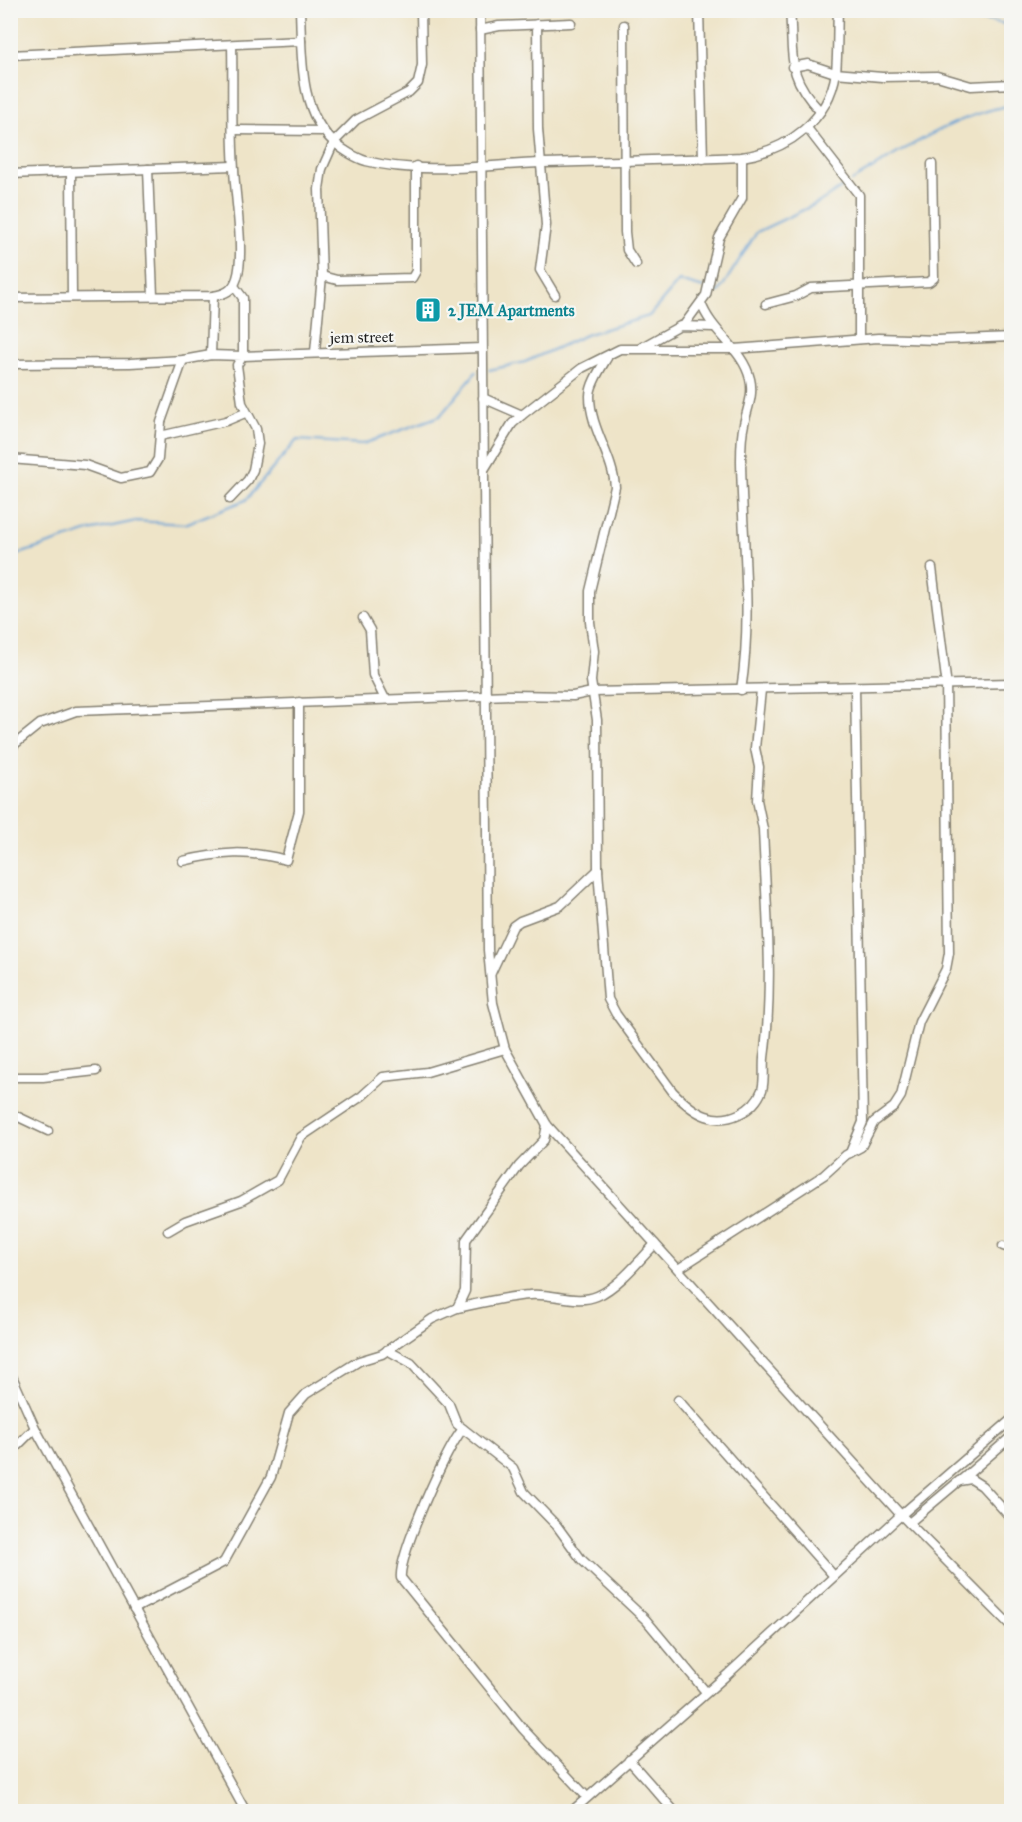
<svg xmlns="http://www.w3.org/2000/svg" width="1022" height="1822" font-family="'IM FELL Great Primer',serif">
<rect width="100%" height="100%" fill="#f6f6f2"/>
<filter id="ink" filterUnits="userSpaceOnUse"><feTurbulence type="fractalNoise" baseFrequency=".0167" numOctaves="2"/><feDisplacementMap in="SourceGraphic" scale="12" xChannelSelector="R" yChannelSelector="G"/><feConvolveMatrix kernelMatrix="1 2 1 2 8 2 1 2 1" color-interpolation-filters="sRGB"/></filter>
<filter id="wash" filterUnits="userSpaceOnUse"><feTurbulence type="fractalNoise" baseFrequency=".008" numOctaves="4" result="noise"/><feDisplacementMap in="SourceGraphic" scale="24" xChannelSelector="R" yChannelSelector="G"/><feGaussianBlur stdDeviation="1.35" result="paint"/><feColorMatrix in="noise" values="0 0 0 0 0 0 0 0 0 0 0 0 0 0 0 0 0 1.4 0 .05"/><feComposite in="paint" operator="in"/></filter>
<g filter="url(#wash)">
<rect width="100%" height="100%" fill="#eee4c8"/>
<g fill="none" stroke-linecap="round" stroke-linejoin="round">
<g stroke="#639fd4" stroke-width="2">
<polyline points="925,10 1012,25"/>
<path d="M852,181C901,151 954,115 1012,105"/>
<polyline points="709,289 719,292 757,232 818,203 847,184"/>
<polyline points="489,370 525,362 588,334 649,316 679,281 704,288"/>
<polyline points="10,557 89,531 136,521 185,524 246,500 297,440 363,444 440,416 476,372"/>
</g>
</g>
</g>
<g filter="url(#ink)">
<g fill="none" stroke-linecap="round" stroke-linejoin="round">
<defs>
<g id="street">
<path d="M300,10C302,54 298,112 335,143C343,150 356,158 366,161C422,175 485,165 543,163C609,161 676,160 742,157C788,150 829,120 836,72C838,52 837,31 838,10"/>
<polyline points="480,10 488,950 493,1003 505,1049 547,1125 901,1515 1012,1627"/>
<polyline points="699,10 703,159"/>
<path d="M790,10C794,56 785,74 820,111"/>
<polyline points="537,24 538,129 546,225 540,270 555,295"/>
<polyline points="624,25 625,232 627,250 636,264"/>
<polyline points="480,30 499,26 571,23"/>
<polyline points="10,55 301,41"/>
<polyline points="792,67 808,64 835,73 882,77 937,76 971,86 1012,84"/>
<polyline points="807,128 859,195 859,339"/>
<polyline points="233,130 324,131"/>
<polyline points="148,169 153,296"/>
<polyline points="71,172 72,297"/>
<polyline points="10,174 233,166"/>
<polyline points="322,276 337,280 412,278 416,271 416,166"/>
<polyline points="234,286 243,298 243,356 482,348"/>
<path d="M10,298L213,296C225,294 233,291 237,278C245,254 235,196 234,169C231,128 233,86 232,45"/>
<path d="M701,303C711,332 743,349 750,379C754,395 747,409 744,424C741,436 741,449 741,461C742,536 753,615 741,690"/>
<polyline points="766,304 796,296 811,288 929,282 934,278 932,164"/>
<polyline points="684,325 706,295 719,238 742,198 742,157"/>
<polyline points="642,347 680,326 714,327"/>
<polyline points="315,352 322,276 319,189 322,169 334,142 356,120 409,92 418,83 422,65 421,10"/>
<polyline points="211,355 213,296"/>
<path d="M607,358C601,368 590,384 590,396C590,429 613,456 615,487L590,591V622L594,651L591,681L597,720L598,870L608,999L616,1014L673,1092C682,1101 694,1112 706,1116C728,1124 754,1111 762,1090C765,1080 763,1068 764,1058C774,982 766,905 763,829L757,800L759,767L755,748L761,690"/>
<polyline points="10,364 130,363 183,360 211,355 243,356 237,365 242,403 256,429 258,444 253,470 248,480 230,499"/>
<polyline points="483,398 522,415"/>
<polyline points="160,436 226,421 245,413"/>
<polyline points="10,459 85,465 121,478 150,472 158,459 161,422 183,360"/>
<polyline points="485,468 512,424 522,415 582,368 620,349 734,349 878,338 937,340 1012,337"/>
<polyline points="363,618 370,630 373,675 385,699"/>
<polyline points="10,748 40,724 76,711 511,695 573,696 592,692 1012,683"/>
<path d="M183,861C221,852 248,850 286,860L299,811V702"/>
<polyline points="491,973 513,926 520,921 560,906 598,870"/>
<polyline points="10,1077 43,1077 96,1071"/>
<polyline points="10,1113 48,1131"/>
<polyline points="850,1153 863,1122 855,687"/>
<polyline points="168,1231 185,1221 241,1201 278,1180 301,1137 362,1096 383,1077 427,1072 505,1049"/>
<polyline points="1003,1246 1012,1249"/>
<polyline points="678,1269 824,1175 846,1155 861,1147 874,1122 894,1107 901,1096 919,1022 946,969 949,953 946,679 932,568"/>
<path d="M457,1308C480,1303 505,1297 529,1295C551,1292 576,1305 597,1296C617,1288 641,1259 655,1244"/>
<polyline points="387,1350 411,1363 449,1404 457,1424 513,1468 524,1492 557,1526 581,1559 646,1620 706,1692"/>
<polyline points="10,1372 35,1428 246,1812"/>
<polyline points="678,1400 834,1576"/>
<path d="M463,1429C447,1446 398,1557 401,1578L523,1729L587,1797"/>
<polyline points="10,1453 35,1428"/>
<polyline points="960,1481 1012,1436"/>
<polyline points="909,1523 959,1481 971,1479 982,1486 1012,1519"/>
<polyline points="134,1609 224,1562 271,1477 289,1413 306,1394 359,1361 382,1354 432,1319 457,1308 465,1291 466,1240 519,1166 544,1140 547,1125"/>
<polyline points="629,1760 675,1812"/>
<polyline points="571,1812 728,1674 901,1515 1012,1419"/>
</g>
</defs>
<use href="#street" stroke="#858072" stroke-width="11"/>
<use href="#street" stroke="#fff" stroke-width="8"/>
</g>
</g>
<defs>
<symbol id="building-square" viewBox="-11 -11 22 22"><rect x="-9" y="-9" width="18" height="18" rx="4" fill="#0f9aa8" stroke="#f6f6f2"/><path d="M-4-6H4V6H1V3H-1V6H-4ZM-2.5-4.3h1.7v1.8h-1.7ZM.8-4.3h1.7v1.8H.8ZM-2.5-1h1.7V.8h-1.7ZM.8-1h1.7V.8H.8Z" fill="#fff"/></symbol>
</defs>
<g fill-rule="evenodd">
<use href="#building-square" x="413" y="295" width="30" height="30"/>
</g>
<g text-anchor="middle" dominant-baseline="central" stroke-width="4.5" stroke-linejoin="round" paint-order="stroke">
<g font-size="16" font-weight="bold" fill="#0d838f" stroke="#f6f6f2" text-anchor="start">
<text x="448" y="310">2 JEM Apartments</text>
</g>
<g font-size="16" fill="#1c1c1c" stroke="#f6f6f2">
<text transform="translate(362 337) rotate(-1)">jem street</text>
</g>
</g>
<rect width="1022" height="1822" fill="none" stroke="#f6f6f2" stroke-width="36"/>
</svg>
